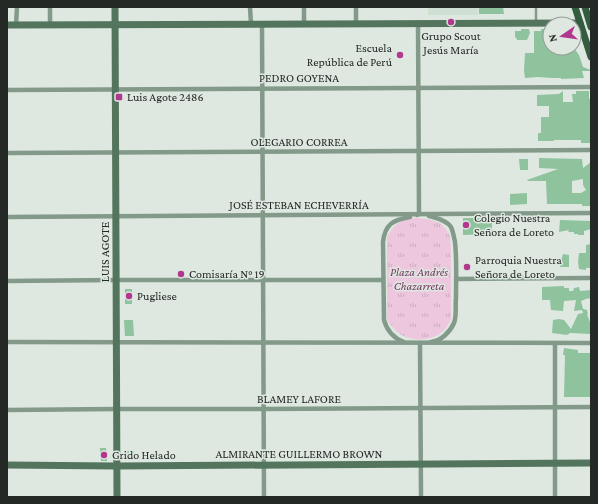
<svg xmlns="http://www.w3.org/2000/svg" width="598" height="504" font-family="'Crimson Pro',serif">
<defs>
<pattern id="park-tufts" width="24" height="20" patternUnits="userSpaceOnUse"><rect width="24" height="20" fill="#edc7de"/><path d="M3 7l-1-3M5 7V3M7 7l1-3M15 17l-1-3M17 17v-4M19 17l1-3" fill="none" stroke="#cbabbe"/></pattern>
</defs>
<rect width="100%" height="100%" fill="#dee8e1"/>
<rect fill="#cfe0d3" x="428" y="7" width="50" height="8"/>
<path fill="url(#park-tufts)" d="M410,218H419L431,220L440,223L446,229L450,236L451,248V319C449,323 446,329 442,332C431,341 412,342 400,334C395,331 391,325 387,320V237C395,225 396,223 410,218Z"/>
<g fill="#8ec39d" fill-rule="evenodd">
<polygon points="479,7 503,7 504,14 479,14"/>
<polygon points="521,29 529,29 530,33 527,40 517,40 517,39 515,37 515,31 521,31"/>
<polygon points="541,29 550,29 550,48 574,48 579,55 583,67 591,70 591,71 582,71 584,78 561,79 561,78 552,78 538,77 525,78 524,71 525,53 534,53 534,31 541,31"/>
<polygon points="563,91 563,102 573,102 572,94 576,94 576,91 589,91 589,99 591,99 591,143 581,143 581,140 554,140 554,141 538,141 538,133 541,133 541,117 549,117 549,106 537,106 537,95 559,94"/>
<path d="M539,158L582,159L583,168L591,162V206H582V204H547L546,181H528L527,180L558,169L539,168ZM583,179V185L586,190L581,193H572V181Z"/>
<polygon points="519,159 528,159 528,170 520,170"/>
<polygon points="527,193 527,204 510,205 510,194"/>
<polygon points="463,218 492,218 492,234 463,235"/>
<polygon points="560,220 591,221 591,229 584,231 584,235 578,235 578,234 574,234 574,232 568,232 569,230 559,232"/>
<polygon points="591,244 591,268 586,268 586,270 579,269 578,262 579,253 586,253 586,245"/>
<polygon points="563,254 569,255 569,267 560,267 561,258 562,258"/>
<polygon points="564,286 564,288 569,288 569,291 573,291 574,288 579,287 580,291 591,290 591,298 586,299 581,301 583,309 587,310 588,314 587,314 591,325 591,334 570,333 567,335 552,333 553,320 559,319 564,320 571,329 578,314 583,313 582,310 574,311 576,300 564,301 563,311 551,310 550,300 542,300 542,287"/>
<rect x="125" y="289" width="7" height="15"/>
<polygon points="124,320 133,320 134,336 125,336"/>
<polygon points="564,348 578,350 578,353 591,353 590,397 564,397 565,355 563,355"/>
<polygon points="100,448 106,448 107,461 101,461"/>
<polygon points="124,451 134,451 135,459 127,460 124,457"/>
</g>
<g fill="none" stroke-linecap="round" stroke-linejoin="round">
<polyline stroke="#839989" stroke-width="2.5" points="536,7 536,22"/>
<g stroke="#839989" stroke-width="4.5">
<polyline points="250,7 251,24"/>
<polyline points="304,7 304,24"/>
<polyline points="356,23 356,7"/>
<polyline points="262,24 264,497"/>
<polyline points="16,25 17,7"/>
<polyline points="50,25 50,7"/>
<polyline points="7,90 591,87"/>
<path d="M7,153C202,151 396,152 591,150"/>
<polyline points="417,215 419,214 418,23"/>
<path d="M429,216C436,218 446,220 451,227C453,231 454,237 455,242C457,260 456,279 456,298C455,306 457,315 454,323C450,332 441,341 431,342"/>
<polyline points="7,217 591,213"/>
<polyline points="456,279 591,278"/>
<polyline points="7,281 116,280 383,280"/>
<polyline points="7,342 591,343"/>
<path d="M404,342C393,338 387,331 384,320L383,242C385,224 393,220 410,217"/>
<polyline points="420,344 421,497"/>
<polyline points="555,344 555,497"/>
<polyline points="7,410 116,409 264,409 591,407"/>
</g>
<g stroke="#54755d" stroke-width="7">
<polyline points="115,7 117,497"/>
<polyline points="7,25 580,23"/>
<polyline points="7,465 116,466 591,463"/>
</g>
<g stroke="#325b3f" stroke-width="7">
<polyline points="575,7 591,57"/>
<polyline points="585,7 591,27"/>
</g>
</g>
<g fill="#b1388c" stroke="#dee8e1" stroke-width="1.5">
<circle cx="451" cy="22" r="4"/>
<circle cx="400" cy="55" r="4"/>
<rect x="115" y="93" width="8" height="8" rx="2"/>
<circle cx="466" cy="225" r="4"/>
<circle cx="467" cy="267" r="4"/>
<circle cx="181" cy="274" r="4"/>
<circle cx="129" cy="296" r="4"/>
<circle cx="104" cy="455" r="4"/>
</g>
<g text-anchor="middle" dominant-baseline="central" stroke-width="3" stroke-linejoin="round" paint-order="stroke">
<g font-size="12" fill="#252926" stroke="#dee8e1" text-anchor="start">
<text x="451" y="36" text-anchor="middle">Grupo Scout<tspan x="451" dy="14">Jesús María</tspan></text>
<text x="392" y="48" text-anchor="end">Escuela<tspan x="392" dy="14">República de Perú</tspan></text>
<text x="127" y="97">Luis Agote 2486</text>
<text x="474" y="218">Colegio Nuestra<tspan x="474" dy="14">Señora de Loreto</tspan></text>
<text x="475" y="260">Parroquia Nuestra<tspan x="475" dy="14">Señora de Loreto</tspan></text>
<text x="189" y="274">Comisaría N° 19</text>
<text x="137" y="296">Pugliese</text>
<text x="112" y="455">Grido Helado</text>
</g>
<g font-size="12" fill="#252926" stroke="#dee8e1">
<text x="299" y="78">PEDRO GOYENA</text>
<text x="299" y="142">OLEGARIO CORREA</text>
<text x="299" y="205">JOSÉ ESTEBAN ECHEVERRÍA</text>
<text transform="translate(105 252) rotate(-90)">LUIS AGOTE</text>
<text x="299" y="399">BLAMEY LAFORE</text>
<text x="299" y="454">ALMIRANTE GUILLERMO BROWN</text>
</g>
<g font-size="12" font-style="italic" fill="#783762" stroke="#dee8e1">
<text x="419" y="272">Plaza Andrés<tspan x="419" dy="14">Chazarreta</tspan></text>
</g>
</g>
<rect width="598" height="504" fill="none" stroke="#252926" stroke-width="16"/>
<g transform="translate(562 36) rotate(257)"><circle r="19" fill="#dee8e1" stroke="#949c96"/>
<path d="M0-3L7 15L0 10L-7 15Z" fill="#b1388c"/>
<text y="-6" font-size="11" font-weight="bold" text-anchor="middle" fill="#252926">N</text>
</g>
</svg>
